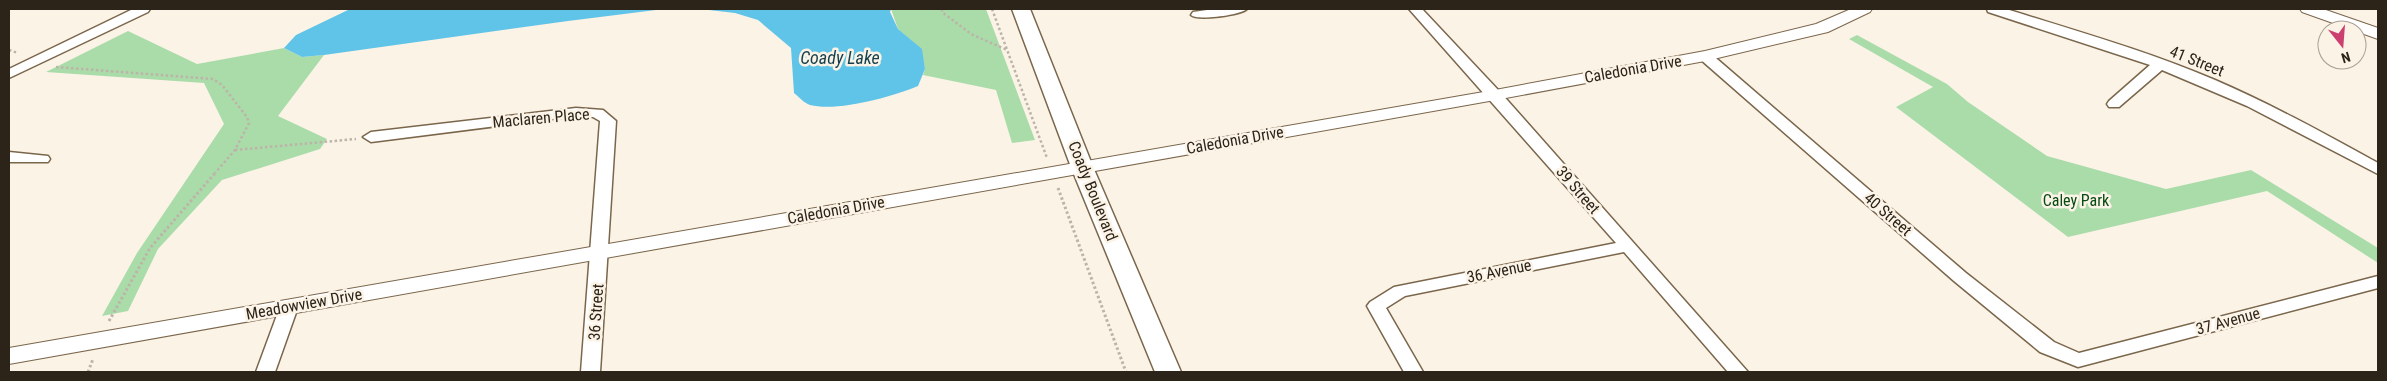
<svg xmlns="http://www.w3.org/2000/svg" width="2387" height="381" font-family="'Roboto Condensed',sans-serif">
<rect width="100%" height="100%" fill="#fcf3e7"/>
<g fill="#aadcaa">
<polygon points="891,9 986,9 1035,140 1012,143 996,90 923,75 925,69 921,49 898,29"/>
<polygon points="128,31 197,64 284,48 302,57 324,55 278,116 327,139 320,149 222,180 158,249 128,311 102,316 137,253 224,124 204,83 46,72"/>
<polygon points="1857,35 1947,84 1968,102 2047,156 2166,189 2251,170 2378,248 2378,263 2267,191 2068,237 1896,107 1933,87 1849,39"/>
</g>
<g fill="#60c3e8">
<polygon points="350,9 690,9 656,10 568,21 324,55 302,57 284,48 296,35"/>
<path d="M700,9H891L890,12L898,29L922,49L925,69L918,86C892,97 837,112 810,105C804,103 799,97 794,93L791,48L758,20L735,13Z"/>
</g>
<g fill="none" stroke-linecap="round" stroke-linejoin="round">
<defs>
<g id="minor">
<polygon points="133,9 150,9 148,12 9,78 9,69"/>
<path d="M1214,9H1247C1241,15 1197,21 1191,15L1193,12Z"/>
<polygon points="1409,9 1422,9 1500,92 1748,372 1728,372 1624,252 1405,296 1386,308 1423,372 1404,372 1367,306 1370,302 1394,287 1616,243"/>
<path d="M1987,9H2006C2076,31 2147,51 2215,80C2271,104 2325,134 2378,163V174L2247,106L2162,70L2119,107H2109L2107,104L2109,101L2150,65L1988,12Z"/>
<polygon points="1705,52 1710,53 1966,273 2054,342 2079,353 2378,276 2378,288 2078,367 2040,352 1954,281 1700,59 1698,56 1700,53"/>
<polygon points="576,108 603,110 616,121 600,372 581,372 600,121 593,117 576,116 371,142 363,137 371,132"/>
<polygon points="9,152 48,156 50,159 48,162 9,162"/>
<polygon points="289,301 295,303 298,307 275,372 256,372 280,307 283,303"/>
</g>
<g id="tertiary">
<polygon points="1851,9 1872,9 1870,12 1828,32 1705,61 1495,100 9,364 9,348 1495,90 1705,51 1816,24"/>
<polygon points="2300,9 2323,9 2378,28 2378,39 2302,12"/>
</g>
<polygon id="secondary" points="1012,9 1030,9 1093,167 1181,372 1155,372 1071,167"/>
</defs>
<use href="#minor" stroke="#7a664b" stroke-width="3"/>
<use href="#tertiary" stroke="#7a664b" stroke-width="2"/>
<use href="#secondary" stroke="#7a664b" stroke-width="3"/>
<g stroke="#bcb4a8" stroke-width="2.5" stroke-dasharray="2.5 2.5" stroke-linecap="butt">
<polyline points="942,9 942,12 971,34 1007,50"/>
<polyline points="992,9 1047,158"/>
<polyline points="9,50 18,53"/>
<polyline points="56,67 213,79 222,85 247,117 249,123 235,150 215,173"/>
<polyline points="235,150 356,139"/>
</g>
<g stroke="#bcb4a8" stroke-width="3" stroke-dasharray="2.5 2.5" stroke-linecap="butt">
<polyline points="1058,188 1126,372"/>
<polyline points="109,321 150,248 216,172"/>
<polyline points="88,372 93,359"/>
</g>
<use href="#minor" fill="#fff" fill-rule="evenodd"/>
<use href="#tertiary" fill="#fff" fill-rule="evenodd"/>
<use href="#secondary" fill="#fff" fill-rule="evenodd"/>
</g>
<g text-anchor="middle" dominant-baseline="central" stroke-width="5" stroke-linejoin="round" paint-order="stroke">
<g font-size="16" fill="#2c2418" stroke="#fcf3e7">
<text transform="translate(2197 61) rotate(22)">41 Street</text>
<text transform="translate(1633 69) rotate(-10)">Caledonia Drive</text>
<text transform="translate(541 118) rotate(-5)">Maclaren Place</text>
<text transform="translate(1235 140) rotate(-10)">Caledonia Drive</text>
<text transform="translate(1578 190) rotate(49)">39 Street</text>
<text transform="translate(1093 191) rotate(68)">Coady Boulevard</text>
<text transform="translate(836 210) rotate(-10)">Caledonia Drive</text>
<text transform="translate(1888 214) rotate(41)">40 Street</text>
<text transform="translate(1499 271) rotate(-11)">36 Avenue</text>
<text transform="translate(304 304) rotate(-10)">Meadowview Drive</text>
<text transform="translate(596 312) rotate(-86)">36 Street</text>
<text transform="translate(2228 321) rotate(-15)">37 Avenue</text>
</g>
<g font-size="16" fill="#064b12" stroke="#fcf3e7">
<text x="2076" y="200">Caley Park</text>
</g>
<g font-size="18" font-style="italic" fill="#123f4e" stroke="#fcf3e7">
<text x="840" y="57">Coady Lake</text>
</g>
</g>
<rect width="2387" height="381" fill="none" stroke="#2c2418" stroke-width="20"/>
<g transform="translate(2342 45) rotate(163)"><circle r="24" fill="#fcf3e7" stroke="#a9a094"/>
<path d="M0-4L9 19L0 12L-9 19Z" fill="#cc4070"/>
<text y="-8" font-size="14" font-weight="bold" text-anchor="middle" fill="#2c2418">N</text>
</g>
</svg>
